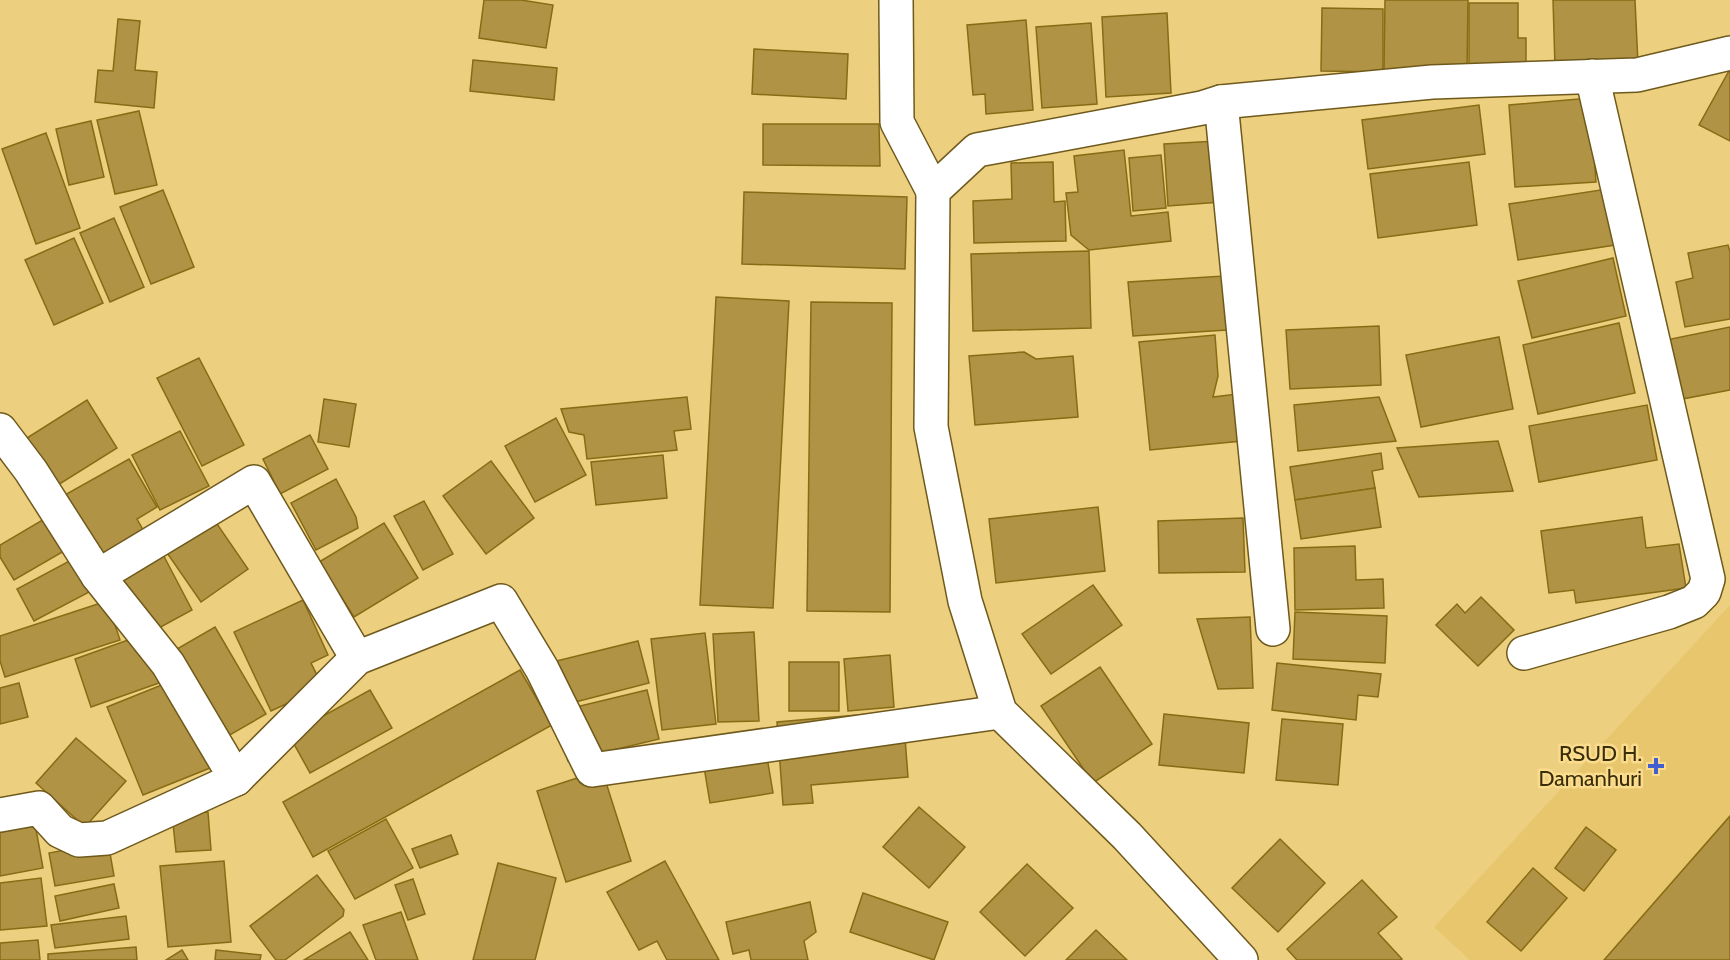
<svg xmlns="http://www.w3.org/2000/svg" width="1730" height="960" font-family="Cabin,sans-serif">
<rect width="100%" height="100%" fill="#edcf80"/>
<polygon fill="#e7c66d" points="1730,605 1730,960 1470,960 1434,927"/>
<g fill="#b09344" stroke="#886c14" stroke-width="1.5">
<polygon points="484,0 521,0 553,5 546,48 479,38"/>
<polygon points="1385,0 1468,0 1467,73 1384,71"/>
<polygon points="1553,0 1635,0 1638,64 1555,67"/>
<polygon points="1469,3 1518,3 1518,38 1526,38 1526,70 1469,71"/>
<polygon points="1322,8 1383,9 1383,72 1321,71"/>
<polygon points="1167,13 1171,93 1106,97 1102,17"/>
<polygon points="118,19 140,21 135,70 157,72 154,108 95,102 98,70 113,71"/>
<polygon points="1026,20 1033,110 986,114 985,94 973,95 967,25"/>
<polygon points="1091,23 1097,104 1042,108 1036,27"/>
<polygon points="754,49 848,54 846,99 752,94"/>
<polygon points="473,60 557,68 554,100 470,91"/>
<polygon points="1730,69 1730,141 1699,125"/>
<polygon points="1590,98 1596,182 1515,187 1509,105"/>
<polygon points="1479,105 1485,154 1368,169 1362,120"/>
<polygon points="139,111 157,185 115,194 97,120"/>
<polygon points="91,121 104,177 69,185 56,129"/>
<polygon points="763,124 879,124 880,166 763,165"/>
<polygon points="46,133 80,228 36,244 2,149"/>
<polygon points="1217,141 1221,202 1168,206 1164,144"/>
<polygon points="1124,150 1131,216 1168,212 1171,241 1089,250 1071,235 1066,193 1078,192 1074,156"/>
<polygon points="1161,155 1166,208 1133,211 1129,158"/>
<polygon points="1053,162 1054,202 1065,201 1066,241 974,243 973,201 1012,199 1011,163"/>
<polygon points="1469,162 1477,225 1378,238 1370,174"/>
<polygon points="1607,189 1615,245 1518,260 1509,204"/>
<polygon points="163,190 194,267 151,284 120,207"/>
<polygon points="744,192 907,197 905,269 742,264"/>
<polygon points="114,218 144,287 110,302 80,233"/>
<polygon points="74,238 103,303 54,325 25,260"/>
<polygon points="1728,245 1730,252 1730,319 1685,327 1676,282 1693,278 1688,253"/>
<polygon points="1089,251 1091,328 973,331 971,254"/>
<polygon points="1613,258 1626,316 1532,338 1518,281"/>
<polygon points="1224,276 1227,330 1133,336 1128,282"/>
<polygon points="716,297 789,301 773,608 700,605"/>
<polygon points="811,302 892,303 890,612 807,611"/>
<polygon points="1619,323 1635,393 1538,414 1523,345"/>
<polygon points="1379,326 1381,385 1290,389 1286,330"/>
<polygon points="1730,327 1730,390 1677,400 1666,340"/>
<polygon points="1215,335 1218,376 1213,397 1237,394 1242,441 1150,450 1139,342"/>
<polygon points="1499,337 1513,409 1421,427 1406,355"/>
<polygon points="1024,352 1036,359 1073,356 1078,417 975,425 969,356"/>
<polygon points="199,358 244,445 202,466 157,378"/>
<polygon points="687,397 691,429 674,431 677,450 587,459 584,435 569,432 561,409"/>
<polygon points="1379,397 1396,441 1298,451 1294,405"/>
<polygon points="324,399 356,404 349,447 318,442"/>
<polygon points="87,400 117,448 50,490 19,443"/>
<polygon points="1647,405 1657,460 1539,482 1529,426"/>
<polygon points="556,418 586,475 535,502 505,446"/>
<polygon points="180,431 209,486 160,510 132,455"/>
<polygon points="310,435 328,469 280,494 263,459"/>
<polygon points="1498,441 1513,491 1419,497 1397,448"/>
<polygon points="1381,453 1383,469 1372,471 1375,488 1295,500 1290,467"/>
<polygon points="663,455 667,498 596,505 591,462"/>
<polygon points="129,459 157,507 137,519 146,535 100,560 63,496"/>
<polygon points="491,461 534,518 486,554 443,496"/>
<polygon points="336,479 356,517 358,528 316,550 291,503"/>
<polygon points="1375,488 1381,527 1301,539 1295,500"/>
<polygon points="424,501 453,554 423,570 394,516"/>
<polygon points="204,505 248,569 201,602 156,537"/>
<polygon points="1098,507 1105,571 996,583 989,519"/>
<polygon points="51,515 71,547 14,580 0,557 0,545"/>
<polygon points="1642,517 1646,548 1679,544 1686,588 1576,603 1574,590 1549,593 1541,531"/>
<polygon points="1243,518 1245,572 1159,573 1158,521"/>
<polygon points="384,523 418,578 354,617 319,562"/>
<polygon points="157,543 192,610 146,635 110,568"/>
<polygon points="1355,546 1356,580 1383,579 1384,608 1295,610 1294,548"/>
<polygon points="75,558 93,590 34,621 17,589"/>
<polygon points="1093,585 1122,625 1051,674 1022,634"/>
<polygon points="1481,597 1514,630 1478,666 1436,625 1457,604 1465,613"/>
<polygon points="303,600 328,655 311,663 323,687 271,711 234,632"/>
<polygon points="107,601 120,640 5,677 0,661 0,636"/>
<polygon points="1295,612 1387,616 1385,663 1293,659"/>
<polygon points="1250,617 1253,688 1218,689 1197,619"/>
<polygon points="215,627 266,714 221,740 170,653"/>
<polygon points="754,632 759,721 718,722 713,634"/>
<polygon points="705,633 716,724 662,730 651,639"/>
<polygon points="142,635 159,683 91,707 75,659"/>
<polygon points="638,641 649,683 552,708 540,665"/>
<polygon points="890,655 894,707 848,711 844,659"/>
<rect x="789" y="662" width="50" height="49"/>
<polygon points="1277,663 1381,674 1378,697 1358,695 1356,720 1272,710"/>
<polygon points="1100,667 1152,744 1093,783 1041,706"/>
<polygon points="520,670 552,725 313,857 283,802"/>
<polygon points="174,680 210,768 143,795 107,707"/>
<polygon points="19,683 28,717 0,724 0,688"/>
<polygon points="370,690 392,728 310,773 289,735"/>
<polygon points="647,690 659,739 568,761 555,712"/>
<polygon points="903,711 908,777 811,785 813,803 783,805 777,722"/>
<polygon points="1164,714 1249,723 1244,773 1159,765"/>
<polygon points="1282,719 1343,724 1338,785 1276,780"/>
<polygon points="76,738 126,781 85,827 36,783"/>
<polygon points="765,745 773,793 710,803 702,755"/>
<polygon points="602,770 631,861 566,882 537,791"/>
<polygon points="919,807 965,847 929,888 883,847"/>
<polygon points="208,812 211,850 176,852 172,814"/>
<polygon points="1730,816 1730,960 1604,960"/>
<polygon points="34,818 43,868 0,876 0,825"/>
<polygon points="386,819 413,868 355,899 328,851"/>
<polygon points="1586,827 1616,850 1584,891 1555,868"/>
<polygon points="451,835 458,854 420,868 412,849"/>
<polygon points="1280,839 1325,883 1278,932 1232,888"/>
<polygon points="108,842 114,876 55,886 49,853"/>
<polygon points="224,861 231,942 168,947 160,866"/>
<polygon points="665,861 719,960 667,960 657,941 639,950 607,892"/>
<polygon points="498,863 556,878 535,960 473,960"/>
<polygon points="1027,864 1073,908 1025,956 980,912"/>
<polygon points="1533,868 1567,898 1521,951 1487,922"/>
<polygon points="317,875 344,910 343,916 285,960 276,960 250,926"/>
<polygon points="41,878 47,926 0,930 0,883"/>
<polygon points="413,879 425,914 408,920 395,885"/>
<polygon points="1362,880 1397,917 1378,933 1402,959 1400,960 1297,960 1287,949"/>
<polygon points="114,884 119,908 60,921 55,896"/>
<polygon points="863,893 948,922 934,960 850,932"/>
<polygon points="810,902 816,932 804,941 808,960 751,960 749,950 733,954 726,922"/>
<polygon points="401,912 418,960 376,960 363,925"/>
<polygon points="126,916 129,939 55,948 51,925"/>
<polygon points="1096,930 1127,960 1066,960"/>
<polygon points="350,932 368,960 304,960"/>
<polygon points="38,940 40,960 0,960 0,943"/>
<polygon points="136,947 137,960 48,960 48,954"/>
<polygon points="182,950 188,960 166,960"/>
<polygon points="216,950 261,955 260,960 215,960"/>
</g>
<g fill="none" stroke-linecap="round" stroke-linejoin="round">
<defs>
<g id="minor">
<polyline points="896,0 897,122 933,191"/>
<polyline points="1221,102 1273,629"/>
<polyline points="0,430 31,471 98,576 168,664 236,779"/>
<polyline points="98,576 254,482 357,658"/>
<polyline points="1524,653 1669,612 1694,602 1704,592 1708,579 1592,76"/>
<polyline points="0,815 39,808 60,831 79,840 107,838 236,779 357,658 501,601 542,669 592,770 1000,712"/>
<polyline points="1241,960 1127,836 1000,712 965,601 931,427 933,191 977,150 1202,108 1221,102 1432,82 1637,75 1730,53"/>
</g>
</defs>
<use href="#minor" stroke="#6f5a1c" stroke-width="36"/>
<use href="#minor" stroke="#fff" stroke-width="33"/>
</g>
<path fill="#435ed1" stroke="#fbdc8d" stroke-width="2" d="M1653 757h6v6h6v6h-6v6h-6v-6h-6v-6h6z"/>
<g text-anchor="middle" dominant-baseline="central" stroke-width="5" stroke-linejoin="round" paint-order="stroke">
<g font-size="22" fill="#392d0a" stroke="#fbdc8d" text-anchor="end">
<text x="1642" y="753">RSUD H.<tspan x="1642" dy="25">Damanhuri</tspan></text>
</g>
</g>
</svg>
